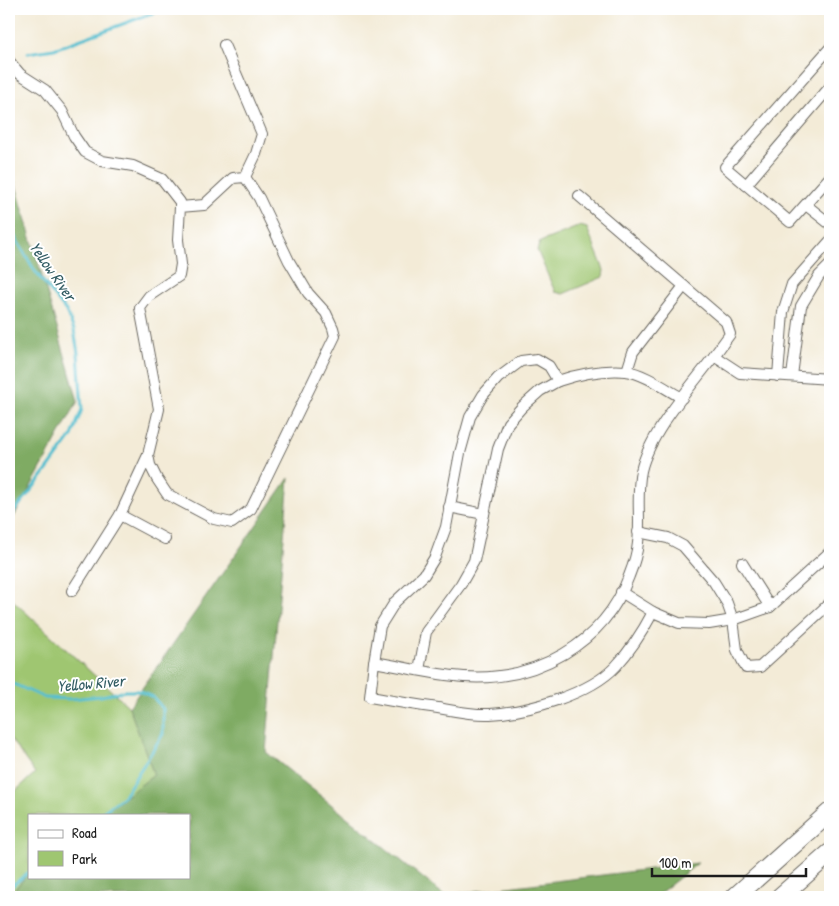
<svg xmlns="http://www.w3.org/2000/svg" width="839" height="906" font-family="'Patrick Hand',sans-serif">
<rect width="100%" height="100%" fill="#fff"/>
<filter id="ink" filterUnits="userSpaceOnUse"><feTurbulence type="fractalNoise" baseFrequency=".02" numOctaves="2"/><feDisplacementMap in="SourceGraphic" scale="10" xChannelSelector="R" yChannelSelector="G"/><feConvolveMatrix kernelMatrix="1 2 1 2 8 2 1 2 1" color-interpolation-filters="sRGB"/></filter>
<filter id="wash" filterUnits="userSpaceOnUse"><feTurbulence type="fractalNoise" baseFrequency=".0096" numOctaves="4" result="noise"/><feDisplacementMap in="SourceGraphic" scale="20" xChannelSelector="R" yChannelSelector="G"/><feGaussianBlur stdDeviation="1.12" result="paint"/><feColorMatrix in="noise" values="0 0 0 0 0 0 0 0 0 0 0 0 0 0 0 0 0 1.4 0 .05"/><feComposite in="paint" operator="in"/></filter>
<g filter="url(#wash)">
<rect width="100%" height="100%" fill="#f3ebd7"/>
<g fill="#9fc671" stroke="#5e7146">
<polygon points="580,226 587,228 604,270 603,277 563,294 555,292 537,250 540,242"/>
<polygon points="9,597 129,707 154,775 101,815 29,815 29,872 9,896 9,797 35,773 9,737"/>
</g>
<g fill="#7fab63" stroke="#4e6440">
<polygon points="9,161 78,401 9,526"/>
<polygon points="289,478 266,752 444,895 698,863 655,897 9,897 29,872 29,877 189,877 189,815 101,815 154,775 129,707"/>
</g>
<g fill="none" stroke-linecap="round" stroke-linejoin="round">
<g stroke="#55bfd0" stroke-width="3">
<polyline points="28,53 54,49 164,9"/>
<polyline points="9,56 11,55"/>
<polyline points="9,227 35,271 66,311 74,330 78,353 82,409 72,436 44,474 9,518"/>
<polyline points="9,682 45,698 70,699 101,696 125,691 139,691 153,697 163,709 163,734 124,796 99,815"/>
<polyline points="9,888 29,872"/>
</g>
</g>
</g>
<g filter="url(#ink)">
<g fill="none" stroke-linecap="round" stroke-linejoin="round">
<defs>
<g id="minor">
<polyline points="224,45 262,134 256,154 245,177"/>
<polyline points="830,48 725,167 790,222 830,177"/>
<polyline points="9,61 20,74 45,90 62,111 74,136 85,152 102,161 133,166 162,179 180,202 180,207"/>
<polygon points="245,177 259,198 289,261 308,293 326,313 333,328 335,336 251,509 232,523 214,519 167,494 157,479 150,465 148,455 159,409 140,308 149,296 179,276 181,264 178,240 180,207 204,205 233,178"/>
<polyline points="746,185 830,87"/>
<polyline points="579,196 726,322 730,334 714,356"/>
<polyline points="806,205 830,224"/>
<polyline points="627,371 633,352 684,286"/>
<polyline points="778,376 783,312 792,284 830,241"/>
<polyline points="792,376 801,306 819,276 830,265"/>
<path d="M682,398C666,389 643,373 626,371C603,369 579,374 558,381L549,366L537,359L521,361L498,378L483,395L470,417L460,453L446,527L435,557L424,575L395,602L380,626L374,662C404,667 434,675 464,677C535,682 604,644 629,576C633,566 637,553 638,543C641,519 636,495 641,471C650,432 690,388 714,356L740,373L830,379"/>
<polyline points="449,507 484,514"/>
<polyline points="120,515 165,539"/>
<polyline points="638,532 668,538 683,546 714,582 727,603 733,620 709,624 679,623 653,612"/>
<polyline points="830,552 770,607 733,620 737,650 746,668 760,667 830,603"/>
<polyline points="742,563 770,607"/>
<polyline points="72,591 120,515 148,455"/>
<path d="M374,662L370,697C392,701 415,705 438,708C455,711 473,715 490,714C528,712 590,694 616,666C631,650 643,631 653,612L621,592"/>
<polyline points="419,670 426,632 461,584 474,561 498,449 508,423 522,407 540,391 558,381"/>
</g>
<g id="motorway">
<polyline points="735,897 830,812"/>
<polyline points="780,897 830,853"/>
</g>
</defs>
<use href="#minor" stroke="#67645d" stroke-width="12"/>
<use href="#motorway" stroke="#67645d" stroke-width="20"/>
<use href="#minor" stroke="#fff" stroke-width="10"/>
<use href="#motorway" stroke="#fff" stroke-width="18"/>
</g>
</g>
<g text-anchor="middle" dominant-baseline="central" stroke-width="4" stroke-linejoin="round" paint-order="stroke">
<g font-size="16" font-style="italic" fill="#335d64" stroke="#fff">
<text transform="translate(53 271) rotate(55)">Yellow River</text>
<text transform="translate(91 683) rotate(-5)">Yellow River</text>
</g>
</g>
<rect width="839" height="906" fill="none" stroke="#fff" stroke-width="30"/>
<rect x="28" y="814" width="162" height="65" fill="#ffffff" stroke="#a4a4a4"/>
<rect x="38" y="830" width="25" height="8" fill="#ffffff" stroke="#a4a4a4"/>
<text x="72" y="838" font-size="15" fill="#1c1c1c">Road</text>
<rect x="38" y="851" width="25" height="15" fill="#9fc671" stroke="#a4a4a4"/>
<text x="72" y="864" font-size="15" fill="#1c1c1c">Park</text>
<path d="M652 868v8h154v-8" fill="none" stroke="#1c1c1c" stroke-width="2.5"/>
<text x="659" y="868" font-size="15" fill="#1c1c1c" stroke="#ffffff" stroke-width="4" paint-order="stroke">100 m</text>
</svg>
